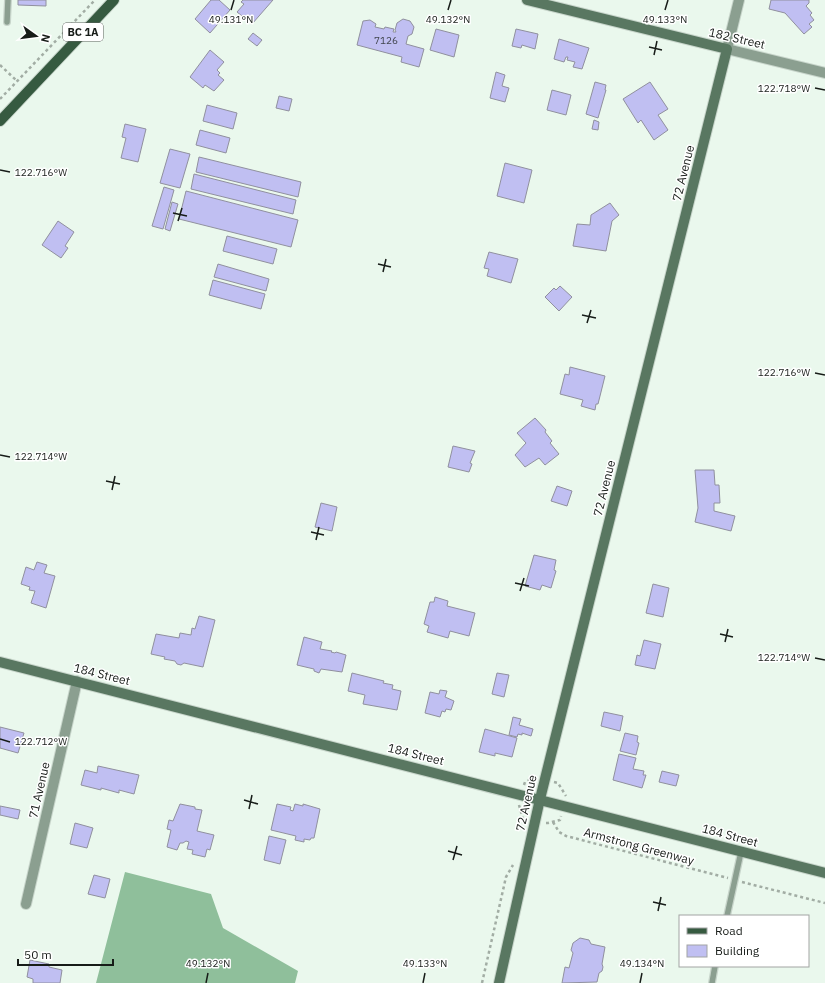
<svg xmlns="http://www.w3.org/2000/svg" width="825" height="983" font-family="'IBM Plex Sans',sans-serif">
<rect width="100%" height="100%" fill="#eaf8ed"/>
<polygon fill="#8fbf9b" points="125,872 211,894 223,928 298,971 295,983 96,983"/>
<g fill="#c0bff2" stroke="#90909e">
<polygon points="18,0 46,0 46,6 18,5"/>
<polygon points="211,0 219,0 230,10 210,33 195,19"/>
<polygon points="243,0 273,0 252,24 237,12 244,4 241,2"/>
<polygon points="771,0 809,0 809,3 806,6 812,13 810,15 814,20 809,24 812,27 804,34 785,13 769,9"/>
<polygon points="403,19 410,21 414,27 412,34 408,36 406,44 424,49 419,67 401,62 402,57 357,45 363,21 370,20 376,24 375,27 384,29 385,27 394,29 393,32 396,32 395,30 397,23"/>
<polygon points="436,29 459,35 454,57 430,50"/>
<polygon points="516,29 538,34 535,49 522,45 521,48 512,46"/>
<polygon points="253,33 262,40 257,46 248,39"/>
<polygon points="559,39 589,48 582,69 573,67 575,62 567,60 568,57 566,57 564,62 554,59"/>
<polygon points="210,50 224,62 217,70 220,73 218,75 224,80 214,91 205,85 203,88 190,77"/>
<polygon points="496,72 505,75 502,86 509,88 505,102 490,98"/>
<polygon points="595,82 606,85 605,90 606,90 598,118 586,114"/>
<polygon points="650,82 668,109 658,115 668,130 654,140 641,120 638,123 623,99"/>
<polygon points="552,90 571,95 566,115 547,110"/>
<polygon points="279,96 292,99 289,111 276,108"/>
<polygon points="207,105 237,113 233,129 203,121"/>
<polygon points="594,120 599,122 598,130 592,129"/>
<polygon points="125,124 146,129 138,162 121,158 126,138 122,137"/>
<polygon points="200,130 230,138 226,153 196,145"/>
<polygon points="170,149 190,154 180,188 160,183"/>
<polygon points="199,157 301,182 298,197 196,172"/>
<polygon points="505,163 532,170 524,203 497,196"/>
<polygon points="194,174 296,200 293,214 191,189"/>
<polygon points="164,187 174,190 163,229 152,226"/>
<polygon points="186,191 298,220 291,247 179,219"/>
<polygon points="172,202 178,204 170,231 165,229"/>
<polygon points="610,203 619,215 612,221 606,251 573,246 577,224 590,225 591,215"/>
<polygon points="58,221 74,232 65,246 68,248 61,258 42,245"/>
<polygon points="227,236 277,249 273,264 223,251"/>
<polygon points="489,252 518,259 511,283 487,276 489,269 484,268"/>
<polygon points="218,264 269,279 266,291 214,277"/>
<polygon points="213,280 265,294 261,309 209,295"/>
<polygon points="560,286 572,297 559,311 545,297 554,288 556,290"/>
<polygon points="570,367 605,376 598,404 596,404 595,410 581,406 583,400 560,394 565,374 569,375"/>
<polygon points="535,418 546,430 545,432 552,441 550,443 559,454 545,465 539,458 525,467 515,455 526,443 517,433"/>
<polygon points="453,446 475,451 470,463 472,464 469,472 448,467"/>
<polygon points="695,470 714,470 715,485 719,485 720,503 714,503 714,511 735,516 731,531 695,522 698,508"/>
<polygon points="557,486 572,491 567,506 551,501"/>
<polygon points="321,503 337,507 332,531 315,527"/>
<polygon points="534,555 556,560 554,570 556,571 551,588 542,585 540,590 525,586"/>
<polygon points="37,562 47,565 44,573 55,576 46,608 31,603 35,591 29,590 30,587 21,584 26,567 34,570"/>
<polygon points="653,584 669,588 663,617 646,613"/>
<polygon points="435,597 448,601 447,606 475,613 469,636 450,631 448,638 427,632 429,626 424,624 430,602 434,602"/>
<polygon points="199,616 215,620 203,667 184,663 181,665 177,664 175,661 164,659 165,657 151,654 156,634 179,638 180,633 191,635 192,628 195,629"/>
<polygon points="304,637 322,642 320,649 332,651 331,652 335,653 336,652 346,655 342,672 321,669 319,673 314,671 314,669 297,665"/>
<polygon points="644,640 661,644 655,669 635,665 637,655 640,656"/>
<polygon points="352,673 384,681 383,683 393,685 392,689 401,691 397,710 363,704 365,695 348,691"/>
<polygon points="497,673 509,675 504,697 492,694"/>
<polygon points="440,690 447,691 445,697 454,701 451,710 446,709 445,712 442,711 440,717 425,713 430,692 439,694"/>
<polygon points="604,712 623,716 620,731 601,726"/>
<polygon points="513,717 521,719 519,725 533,729 531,736 522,733 522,735 518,734 517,737 509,735"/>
<polygon points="0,727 24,733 18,753 0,748"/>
<polygon points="485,729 517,738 512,757 495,753 495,756 479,752"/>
<polygon points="625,733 638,736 637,742 639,743 636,755 620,751"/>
<polygon points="619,754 636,758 633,769 644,771 643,775 646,775 642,788 613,780"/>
<polygon points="98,766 139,775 134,794 119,790 119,793 101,788 101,790 81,785 85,770 97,773"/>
<polygon points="662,771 679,775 676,786 659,782"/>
<polygon points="180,804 195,807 195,809 202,810 197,831 214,835 210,850 207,849 205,857 192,854 193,850 187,849 189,842 186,841 183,843 180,843 177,850 167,847 171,830 167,829 169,820 173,821"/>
<polygon points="277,804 291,807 290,810 293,811 295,804 303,806 303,804 320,809 314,838 311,838 310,840 304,839 304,842 295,840 296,836 271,830"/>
<polygon points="0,806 20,810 18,819 0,815"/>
<polygon points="75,823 93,828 87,848 70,844"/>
<polygon points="269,836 286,840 280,864 264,860"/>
<polygon points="94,875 110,879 105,898 88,894"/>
<polygon points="580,938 589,940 591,944 605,947 602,964 603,967 602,971 599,973 597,982 562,983 565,967 569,968 573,953 571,950 573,943"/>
<polygon points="30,960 49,964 49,967 62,970 60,983 33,983 33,979 27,977"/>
</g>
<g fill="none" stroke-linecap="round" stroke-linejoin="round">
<defs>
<g id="lane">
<polyline points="7,22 8,0"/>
<polyline points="727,916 741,852"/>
<polyline points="712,983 715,966"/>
</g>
<g id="street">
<polyline points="739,0 727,49 825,73"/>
<polyline points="26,904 77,681"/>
</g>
<g id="secondary">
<polyline points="0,662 825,873"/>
<polyline points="499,983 540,799 727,49 527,0"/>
</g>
<polyline id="primary" points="0,121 114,0"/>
</defs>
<use href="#lane" stroke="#c8d5cb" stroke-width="8"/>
<use href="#street" stroke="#c8d5cb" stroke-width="12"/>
<use href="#secondary" stroke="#c8d5cb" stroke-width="12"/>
<use href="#primary" stroke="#c8d5cb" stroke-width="12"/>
<g stroke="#a2ada4" stroke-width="2.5" stroke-dasharray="3 3" stroke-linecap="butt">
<polyline points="0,65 17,81"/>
<polyline points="0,99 95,0"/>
<polyline points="554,782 558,783 566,796"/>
<polyline points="524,785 525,782 534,778"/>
<polyline points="519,805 523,819"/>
<polyline points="553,822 559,832 566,836 728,878"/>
<polyline points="546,823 548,823 560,820 561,816"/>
<polyline points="742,882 825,903"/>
<polyline points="482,983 506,877 513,865"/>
</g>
<use href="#lane" stroke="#8b9f90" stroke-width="5.5"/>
<use href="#street" stroke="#8b9f90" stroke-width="10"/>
<use href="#secondary" stroke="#597761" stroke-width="10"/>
<use href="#primary" stroke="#365a40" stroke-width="10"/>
</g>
<path fill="none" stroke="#171c18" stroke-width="1.5" d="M231,10L234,0M448,10L451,0M665,10L668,0M649,47L662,50M654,55L657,41M815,88L825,90M0,170L10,172M173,213L187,216M178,221L182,208M378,264L391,267M383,272L386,259M582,315L596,318M587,323L591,310M815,373L825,375M0,455L10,457M106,481L120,484M112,490L115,476M311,532L324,535M316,540L319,527M515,583L529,586M520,591L524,578M720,634L733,637M725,642L728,629M815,658L825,660M0,739L10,742M244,800L258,804M249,809L252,795M448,851L462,855M453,860L457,846M653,902L666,905M658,911L661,897M206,983L208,973M423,983L425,973M640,983L642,973"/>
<g text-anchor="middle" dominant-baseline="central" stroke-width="3" stroke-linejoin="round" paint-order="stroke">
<g font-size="10" fill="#41454e">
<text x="386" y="40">7126</text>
</g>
<rect fill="#fff" stroke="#5d605d" stroke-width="1" x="63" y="23" width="40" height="18" rx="3"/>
<g font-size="11" font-weight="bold" fill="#171c18">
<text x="83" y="32">BC 1A</text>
</g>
<g font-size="12" fill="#171c18" stroke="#fff">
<text transform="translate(737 38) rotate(13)">182 Street</text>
<text transform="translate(683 173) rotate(-76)">72 Avenue</text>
<text transform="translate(604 488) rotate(-76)">72 Avenue</text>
<text transform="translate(102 674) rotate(14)">184 Street</text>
<text transform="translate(416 754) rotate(14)">184 Street</text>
<text transform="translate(39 790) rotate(-77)">71 Avenue</text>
<text transform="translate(526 803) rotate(-77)">72 Avenue</text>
<text transform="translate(730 835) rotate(15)">184 Street</text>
<text transform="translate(639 846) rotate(15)">Armstrong Greenway</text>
</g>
</g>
<g font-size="10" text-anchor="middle" fill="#171c18" stroke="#fff" stroke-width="3" stroke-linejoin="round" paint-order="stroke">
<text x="231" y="23">49.131°N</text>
<text x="448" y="23">49.132°N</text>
<text x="665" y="23">49.133°N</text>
<text x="784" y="92">122.718°W</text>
<text x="41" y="176">122.716°W</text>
<text x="784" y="376">122.716°W</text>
<text x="41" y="460">122.714°W</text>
<text x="784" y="661">122.714°W</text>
<text x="41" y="745">122.712°W</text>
<text x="208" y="967">49.132°N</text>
<text x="425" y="967">49.133°N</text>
<text x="642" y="967">49.134°N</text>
</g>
<rect x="679" y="915" width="130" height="52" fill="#ffffff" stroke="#a2a4a3"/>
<rect x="687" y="928" width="20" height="6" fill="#365a40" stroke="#a2a4a3"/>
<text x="715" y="935" font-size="12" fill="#171c18">Road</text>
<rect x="687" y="945" width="20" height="12" fill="#c0bff2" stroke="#a2a4a3"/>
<text x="715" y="955" font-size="12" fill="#171c18">Building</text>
<g transform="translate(36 36) rotate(104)" stroke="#ffffff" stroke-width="3" paint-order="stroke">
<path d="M0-3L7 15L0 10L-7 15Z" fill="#171c18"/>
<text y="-6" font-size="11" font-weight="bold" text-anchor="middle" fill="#171c18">N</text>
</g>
<path d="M18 959v6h95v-6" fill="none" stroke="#171c18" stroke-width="2"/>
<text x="24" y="959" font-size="12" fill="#171c18" stroke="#ffffff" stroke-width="3" paint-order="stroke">50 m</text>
</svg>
